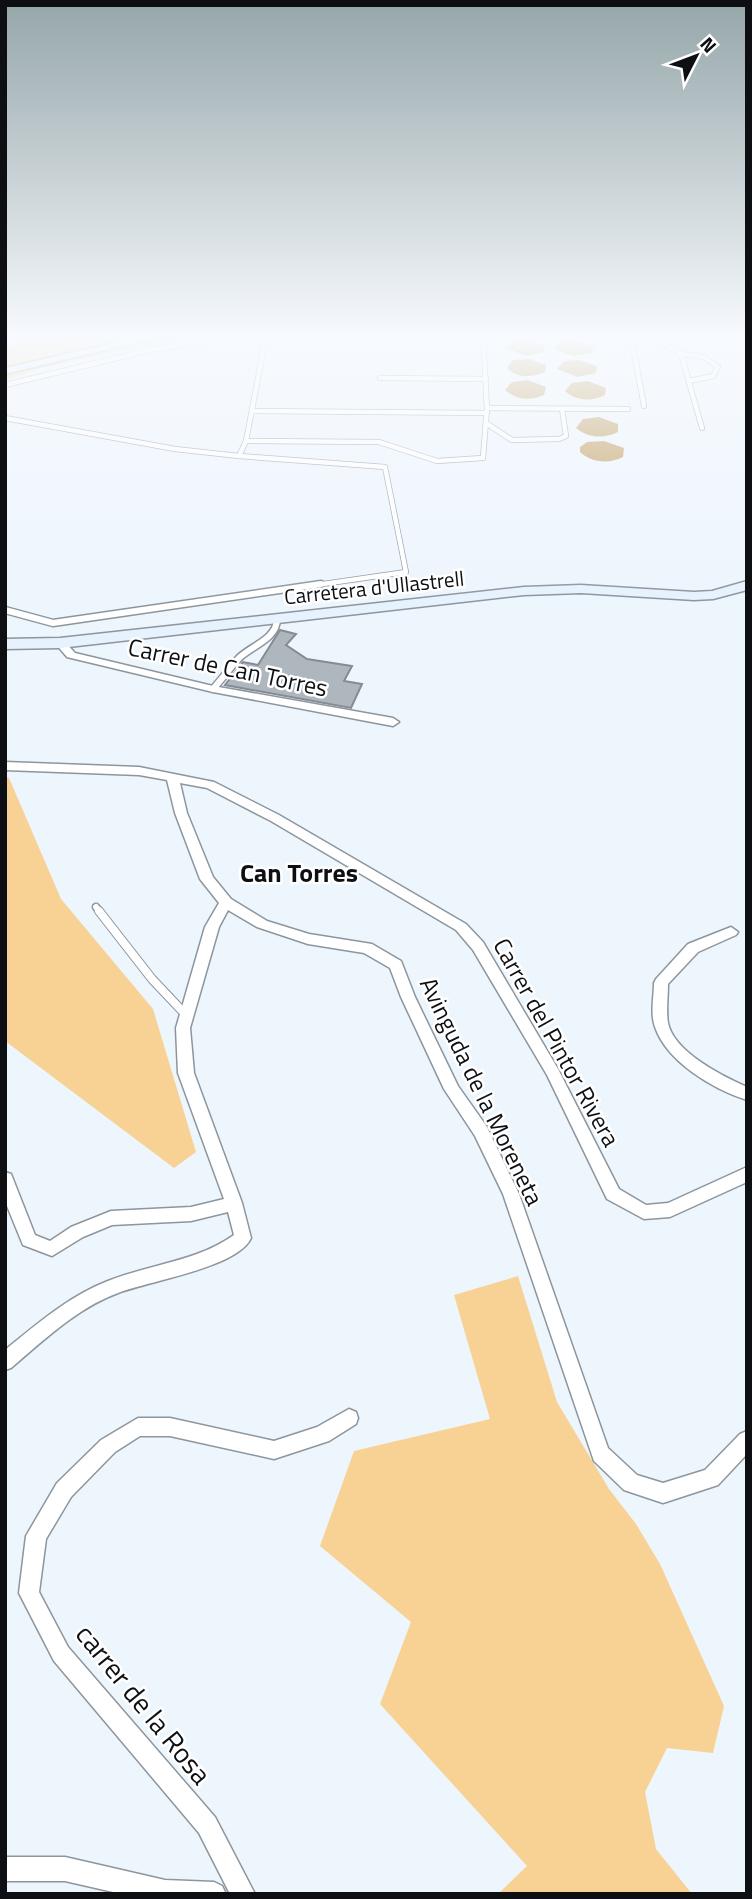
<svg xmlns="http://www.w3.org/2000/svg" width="752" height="1899" font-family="'Titillium Web',sans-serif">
<rect width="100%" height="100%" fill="#edf5fd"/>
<g fill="#f7d294">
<polygon points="24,336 190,336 38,369 5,381 5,348"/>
<polygon points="5,777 9,778 61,899 153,1009 196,1152 174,1168 5,1041"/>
<polygon points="518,1276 557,1402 609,1489 636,1524 660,1564 724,1706 713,1753 667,1748 645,1792 656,1849 692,1894 498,1894 527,1866 380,1704 411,1622 320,1546 354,1451 490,1419 454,1295"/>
</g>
<g fill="#b9914a">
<polygon points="528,339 545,345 544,352 526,356 506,348 513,340"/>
<polygon points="575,340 593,346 592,353 574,356 554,349 560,341"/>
<path d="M529,359L546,365L545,372C532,378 517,378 507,368L513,360Z"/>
<polygon points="579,360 597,366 596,373 578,377 557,369 564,361"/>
<path d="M528,380L546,387L544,395C531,401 516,400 505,390L512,382Z"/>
<path d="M588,381L606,388L605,395C592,402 576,401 565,391L572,383Z"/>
<path d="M599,417L618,424V432C604,439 588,438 576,428L583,419Z"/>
<path d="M604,441L624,448L623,457C609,464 592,463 580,452V447L587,442Z"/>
</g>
<polygon fill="#aeb6be" stroke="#848b93" stroke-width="2" points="280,630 296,634 286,645 307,659 352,666 344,681 362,684 351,708 225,685 243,662 258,665"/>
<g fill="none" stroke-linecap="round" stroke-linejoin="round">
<defs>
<g id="lane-far2">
<polyline points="631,336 644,406"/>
<polyline points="652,336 681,354 702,428"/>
<polyline points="681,354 704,357 718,367 713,376 689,381"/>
<polyline points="380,378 486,379"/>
<polyline points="5,385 154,349 245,336"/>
<polyline points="487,408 628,409"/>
<polyline points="252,411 487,413"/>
<polyline points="5,418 175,449 239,456 246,441 266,336"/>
<polyline points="486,423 512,440 559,439 566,436 562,409"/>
<polyline points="246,441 379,442 437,461 483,458 487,408 483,336"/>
<polyline points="239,456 385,467 406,572 309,586"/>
</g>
<g id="lane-far1">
<polyline points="5,610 53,623 321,584"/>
<path d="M213,689C222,679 230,668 239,658C251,646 277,639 277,619"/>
<polyline points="96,907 100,912"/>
</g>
<polyline id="lane" points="99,911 152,979 186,1015"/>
<g id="street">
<polygon points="60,640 64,641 75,653 213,686 393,718 399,722 393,726 213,692 71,658 67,657 55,643"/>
<path d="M5,762L139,767L214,782L279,815L466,924L483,942L558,1069L619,1189L646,1205L668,1203L747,1167V1182L670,1217L644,1219L607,1199L547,1075L473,950L456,930L271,821L207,788L180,783L187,813L213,877L231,899L267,921L309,934L372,944L401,961L415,997L458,1086L487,1127L519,1194L608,1448L637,1475L663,1483L705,1470L740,1434L747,1431V1454L718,1485L663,1503L624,1490L594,1461L503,1194L475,1136L444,1089L401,997L390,968L364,953L308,944L257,927L228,910L219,927L190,1028L194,1073L242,1203L251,1238C237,1268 148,1281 118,1293C77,1308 44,1340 11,1368L5,1370V1350C37,1324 69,1296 108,1281C150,1264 196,1262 234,1235L228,1212L191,1221L112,1225L83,1237L52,1256L23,1245L5,1201V1172L11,1174L13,1179L35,1235L50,1241L71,1227L111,1211L191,1207L224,1199L178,1073L176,1028L205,927L219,903L200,879L175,813L167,780L139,775L5,770Z"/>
<path d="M731,927L738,932L736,935L698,952L668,984C668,997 666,1010 668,1023C674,1052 722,1076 747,1087V1100C713,1089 667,1062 655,1027C650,1013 654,997 654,983L656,979L688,944Z"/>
<polygon points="349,1409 356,1412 358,1418 356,1424 329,1441 274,1459 170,1436 140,1436 115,1452 71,1497 46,1539 39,1592 68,1647 215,1817 255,1894 230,1894 199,1833 54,1661 19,1593 26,1536 57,1483 101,1440 138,1418 170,1418 274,1441 317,1427"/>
<polygon points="5,1857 65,1857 165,1880 214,1882 222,1886 226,1894 122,1894 65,1881 5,1881"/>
</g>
<g id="secondary">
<polygon points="144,336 164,336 5,374 5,368"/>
<polygon points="739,336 747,336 747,340"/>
<polygon points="747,581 747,590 713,599 694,600 581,593 524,595 60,648 5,649 5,639 60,638 524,587 581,585 694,592 712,591"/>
</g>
</defs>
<use href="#lane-far2" stroke="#8d959d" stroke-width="6"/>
<use href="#lane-far1" stroke="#8d959d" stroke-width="9"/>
<use href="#lane" stroke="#8d959d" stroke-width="10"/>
<use href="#street" stroke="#8d959d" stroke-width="3"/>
<use href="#secondary" stroke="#8d959d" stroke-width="3"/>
<use href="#lane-far2" stroke="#fff" stroke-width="4.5"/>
<use href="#lane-far1" stroke="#fff" stroke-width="6"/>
<use href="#lane" stroke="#fff" stroke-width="8"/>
<use href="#street" fill="#fff" fill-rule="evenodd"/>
<use href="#secondary" fill="#e6f2fe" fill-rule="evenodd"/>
</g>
<linearGradient id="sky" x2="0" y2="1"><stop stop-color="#95a6a9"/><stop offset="0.56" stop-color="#f7fafe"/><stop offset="1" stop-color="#f7fafe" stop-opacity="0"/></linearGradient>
<rect width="752" height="602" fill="url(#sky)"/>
<g text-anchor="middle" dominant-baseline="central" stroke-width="5" stroke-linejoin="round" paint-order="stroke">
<g font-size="21" fill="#0d0f12" stroke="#fff">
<text transform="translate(374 587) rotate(-6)">Carretera d'Ullastrell</text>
</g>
<g font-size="24" fill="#0d0f12" stroke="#fff">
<text transform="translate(228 667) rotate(12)">Carrer de Can Torres</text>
<text transform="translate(557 1042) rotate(61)">Carrer del Pintor Rivera</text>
<text transform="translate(482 1091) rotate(64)">Avinguda de la Moreneta</text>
</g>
<g font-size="26" font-weight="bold" fill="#0d0f12" stroke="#fff">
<text x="299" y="872">Can Torres</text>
</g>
<g font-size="28" fill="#0d0f12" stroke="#fff">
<text transform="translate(144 1704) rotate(51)">carrer de la Rosa</text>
</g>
</g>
<rect width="752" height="1899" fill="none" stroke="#0d0f12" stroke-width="14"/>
<g transform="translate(696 56) rotate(48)" stroke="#ffffff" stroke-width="5" paint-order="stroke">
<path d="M0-5L12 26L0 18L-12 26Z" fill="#0d0f12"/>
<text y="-10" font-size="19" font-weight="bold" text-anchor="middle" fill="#0d0f12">N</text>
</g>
</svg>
